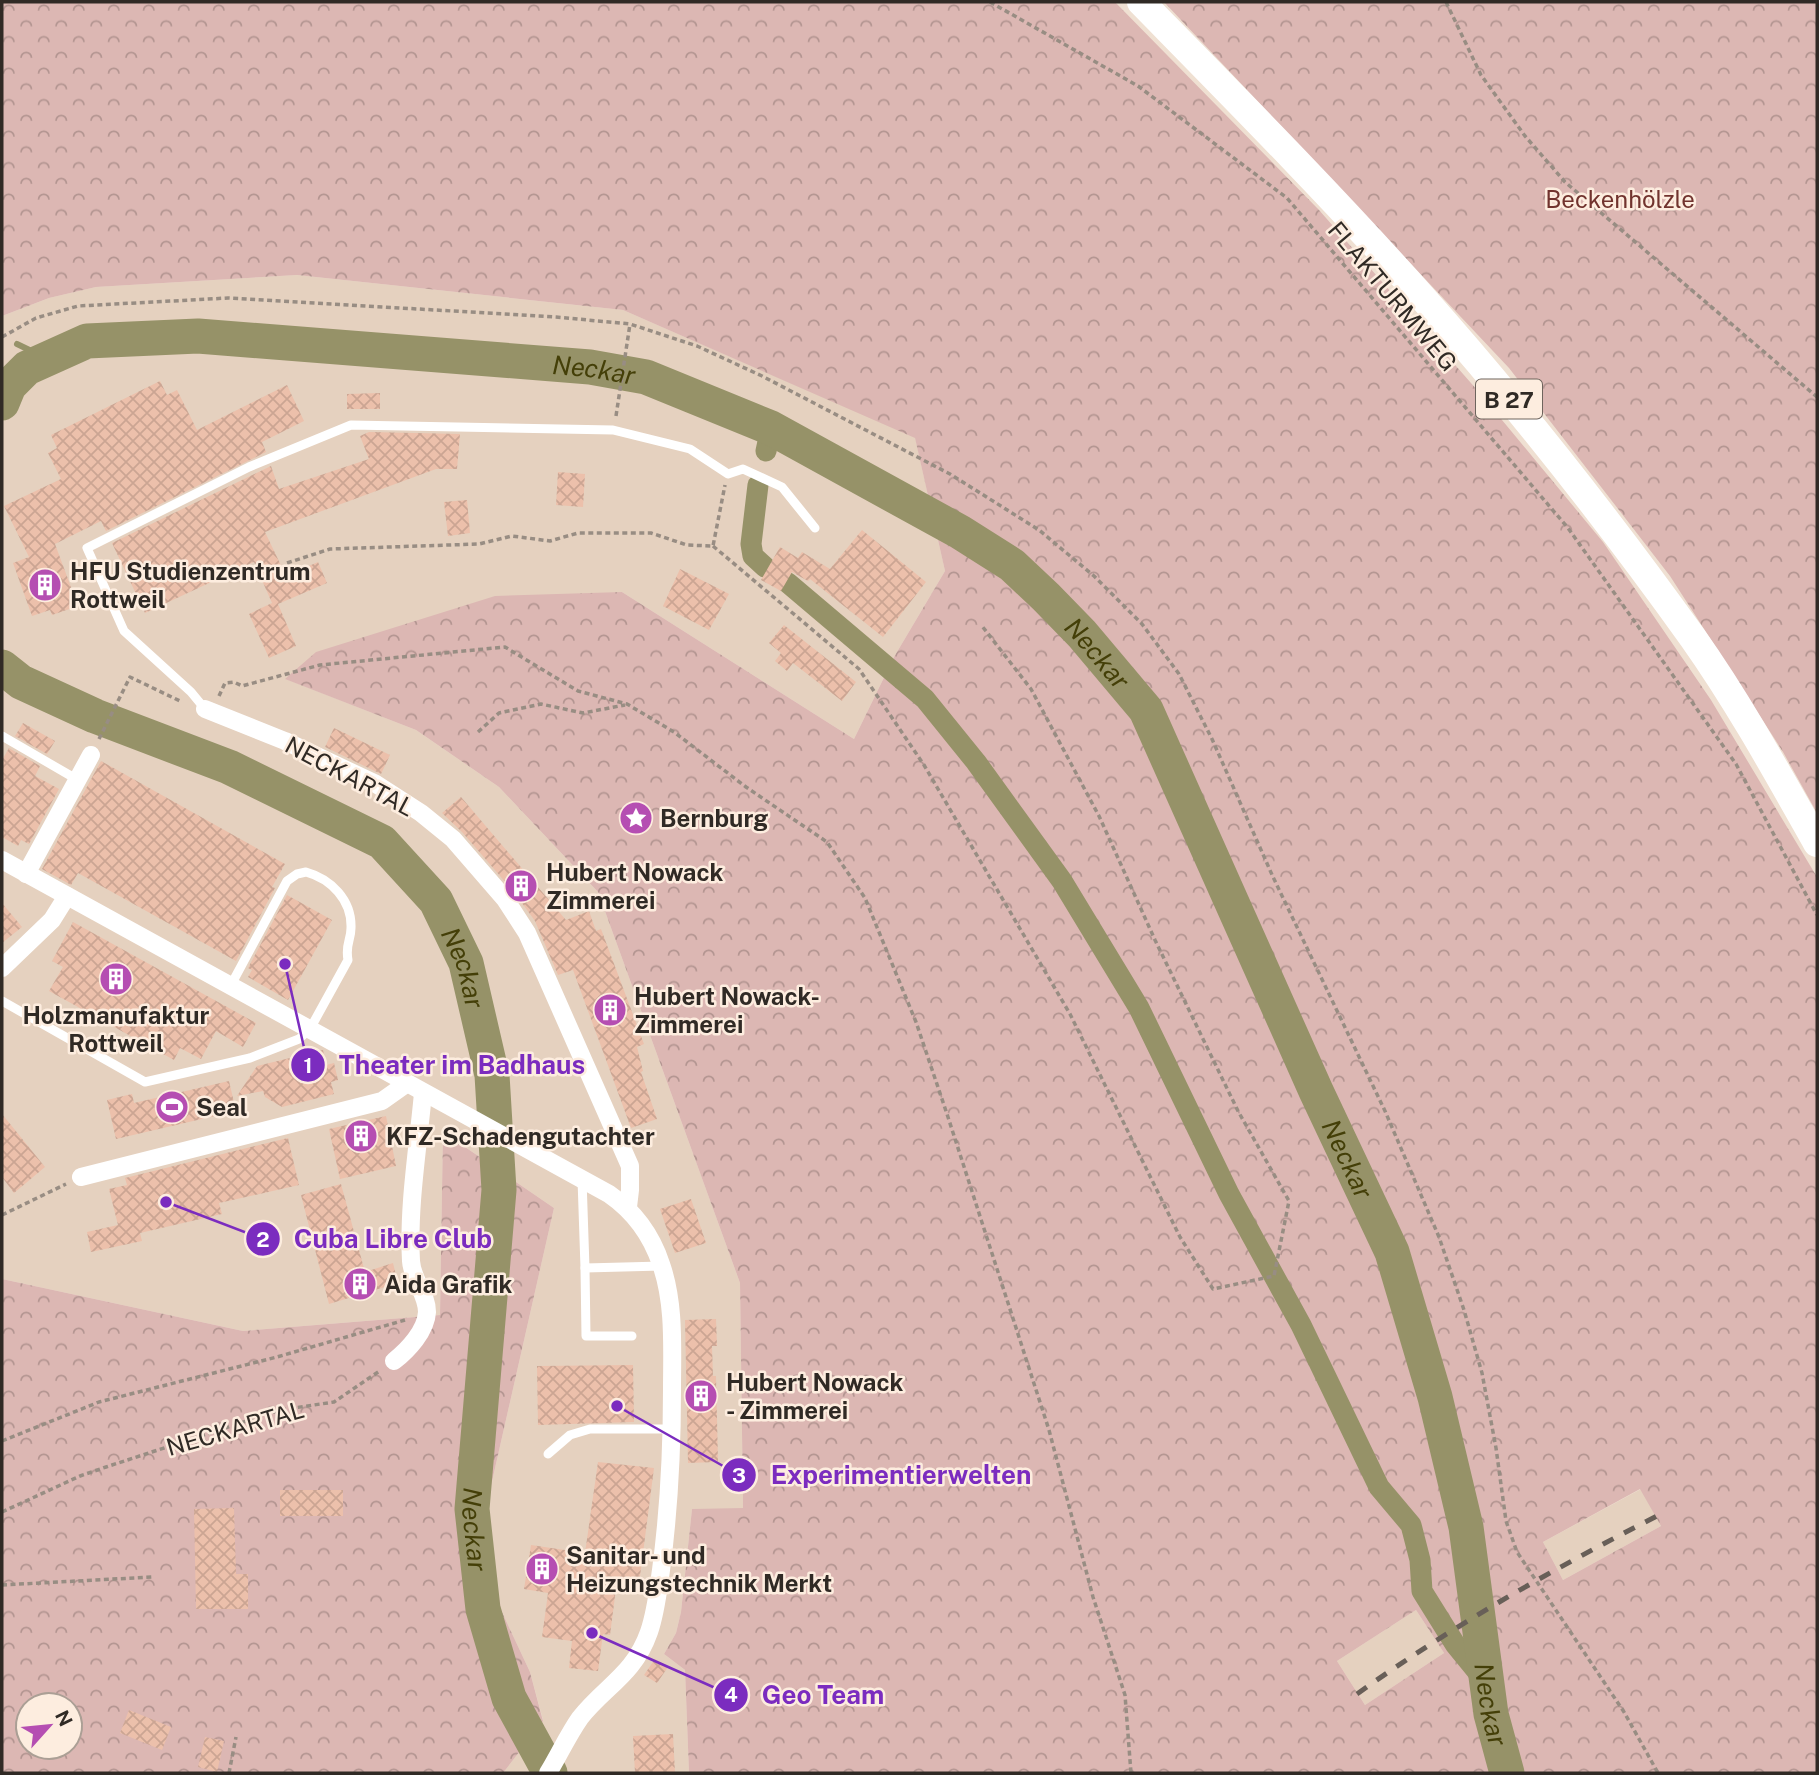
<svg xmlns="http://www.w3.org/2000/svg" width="1819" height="1775" font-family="'Public Sans',sans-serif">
<defs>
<pattern id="forest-crowns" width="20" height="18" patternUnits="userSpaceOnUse" patternTransform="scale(1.75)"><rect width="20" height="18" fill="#dcb7b3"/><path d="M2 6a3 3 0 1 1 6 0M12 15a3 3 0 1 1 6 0" fill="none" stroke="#b39591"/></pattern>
<pattern id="building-cross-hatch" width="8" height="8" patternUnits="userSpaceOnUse" patternTransform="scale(1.75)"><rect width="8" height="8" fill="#ecc0ab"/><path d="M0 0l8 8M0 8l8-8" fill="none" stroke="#cba593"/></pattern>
</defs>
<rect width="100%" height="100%" fill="#efe0d2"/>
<g fill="#e5d1bf">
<polygon points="297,275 623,310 915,437 945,571 894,657 854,739 622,592 286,679 416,730 499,787 598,892 740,1283 743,1509 692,1509 681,1612 676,1633 664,1654 685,1670 689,1773 503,1773 543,1720 530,1672 501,1610 486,1508 554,1208 449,1136 443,1130 440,1315 243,1331 2,1279 2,316 49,298 96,287"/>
<polygon points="1641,1489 1661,1526 1563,1580 1543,1542"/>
<polygon points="1416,1610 1444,1653 1365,1705 1337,1661"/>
</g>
<g fill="url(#forest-crowns)" fill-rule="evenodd">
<path d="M2,2H1115L1319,210L1478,391L1603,542L1711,700L1817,877V1773H689L685,1670L664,1654L676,1633L681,1612L692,1509L743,1508L740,1283L598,892L499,787L416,730L285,679L316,652L495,596L622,592L854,739L894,657L945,571L915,438L623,310L297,275L96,287L49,298L2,316ZM1640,1489L1661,1526L1563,1580L1543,1542ZM1416,1610L1444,1653L1365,1705L1337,1661Z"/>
<polygon points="1164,2 1817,2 1817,813 1783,752 1670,576 1509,368"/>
<path d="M443,1129L449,1136L554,1208L486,1508L501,1610L530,1672L543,1721L503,1773H2V1279L243,1331L440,1315ZM28,1705H70V1747H28Z"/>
</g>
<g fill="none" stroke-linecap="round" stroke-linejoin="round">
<polyline stroke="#969268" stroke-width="6" points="17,344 46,358"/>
<g stroke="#969268" stroke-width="21">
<polyline points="766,451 771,428"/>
<polyline points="758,485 751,544 753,556 765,567"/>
<polyline points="788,583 925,699 976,762 1062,881 1139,1008 1229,1194 1301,1325 1379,1487 1411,1525 1420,1560 1422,1591 1455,1644 1486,1682"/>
</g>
<g stroke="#969268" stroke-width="35">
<path id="s1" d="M2,403L9,386L27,368L87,341L198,336L590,367L646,377L771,428L960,532L1012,565L1046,597L1082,634L1146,710L1316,1091L1392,1252L1435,1397L1466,1527L1491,1714L1507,1773"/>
<path id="s2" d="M2,667L21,682L95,716L229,767L382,842L436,901L466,963L492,1075L499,1190L472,1509L483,1609L509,1698L550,1773"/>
</g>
</g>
<g fill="url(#building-cross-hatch)">
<polygon points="160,381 167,395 177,390 197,430 287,385 304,421 262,442 266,452 106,531 101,521 55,544 78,606 52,615 50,610 32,616 13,563 29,557 4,506 61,479 48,453 57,448 51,435"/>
<polygon points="380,393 380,409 347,409 347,394"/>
<polygon points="369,432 460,434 457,469 436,469 265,532 286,576 318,562 327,583 278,604 296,646 269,658 249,614 272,603 254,562 145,613 112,543 271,466 279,489 369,459 360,436"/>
<polygon points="558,472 585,474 583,507 556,505"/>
<polygon points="467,500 470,533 448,536 444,502"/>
<polygon points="862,530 926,582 883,637 810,579 808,581 792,572 781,591 761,580 780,547 798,558 802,552 830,569"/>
<polygon points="680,569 729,594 709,630 663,606"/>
<polygon points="784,625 856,682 842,701 793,663 787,671 775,661 781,653 769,643"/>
<polygon points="23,723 55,741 47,754 15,736"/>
<polygon points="334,728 390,755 381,774 325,747"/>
<polygon points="9,748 40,766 35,776 59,789 29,844 21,840 18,846 2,837 2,760"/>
<polygon points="101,761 285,864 272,887 275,888 236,961 78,873 71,885 42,869"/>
<polygon points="461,797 566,920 589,911 596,931 601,929 644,1044 637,1047 643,1071 641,1072 657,1119 631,1128 573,970 558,975 535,921 514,892 462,832 442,813"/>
<polygon points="287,895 332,920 288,1000 248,977 252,970 248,968"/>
<polygon points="2,903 22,927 2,943"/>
<polygon points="73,922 256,1023 243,1047 216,1031 201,1059 180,1048 174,1060 49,991 63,967 52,961"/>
<polygon points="323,1050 326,1065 334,1063 338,1080 331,1082 334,1094 282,1107 265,1097 263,1091 237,1096 257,1066"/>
<polygon points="229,1081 236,1111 116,1139 107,1100 132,1094 134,1103"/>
<polygon points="2,1114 45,1167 14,1193 2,1177"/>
<polygon points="386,1116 396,1166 340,1179 329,1129"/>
<polygon points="288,1138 299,1185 219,1203 222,1214 140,1233 142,1241 91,1252 87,1232 118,1225 109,1189 127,1185 125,1178"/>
<polygon points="341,1184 365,1272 393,1263 398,1283 329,1304 301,1195"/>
<polygon points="691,1199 706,1243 675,1253 660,1209"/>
<polygon points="716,1319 717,1346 712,1346 713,1376 716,1376 718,1462 688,1463 685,1320"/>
<polygon points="633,1365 634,1422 538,1425 537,1366"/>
<polygon points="598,1462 654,1468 639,1584 617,1581 610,1635 603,1634 598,1671 569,1668 572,1641 542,1637 548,1593 524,1589 531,1545 585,1553"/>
<rect x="280" y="1490" width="63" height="26"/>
<polygon points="234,1508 236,1574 248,1574 248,1609 196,1609 194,1509"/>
<polygon points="655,1659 668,1667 657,1683 644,1675"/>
<polygon points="129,1710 171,1727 162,1750 120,1733"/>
<polygon points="673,1734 675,1773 635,1773 633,1736"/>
<polygon points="205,1737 224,1741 217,1772 198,1767"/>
</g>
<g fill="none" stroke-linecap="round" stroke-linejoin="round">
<g stroke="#988d83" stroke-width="3.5" stroke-dasharray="5 3.5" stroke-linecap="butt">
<polyline points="990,2 1138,86 1287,198 1568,528 1736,764 1817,915"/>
<polyline points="1446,2 1481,75 1525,136 1565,182 1817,397"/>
<polyline points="2,337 36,318 78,306 228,298 556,317 630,324 697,346 762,376 950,474 1039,530 1094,576 1142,624 1179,674 1212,739 1273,877 1385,1111 1439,1237 1464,1310 1482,1373 1496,1448 1506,1521 1517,1552 1624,1712 1658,1773"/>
<polyline points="616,416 630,324"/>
<polyline points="713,546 859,669 924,765 1070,1014 1180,1237 1213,1289 1274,1276 1289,1201 1238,1111 1155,940 1099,816 1031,689 982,626"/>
<polyline points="287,563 330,549 479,544 512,536 550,541 578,533 651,533 687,545 713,546 725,485"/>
<polyline points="219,696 225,683 234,682 242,686 320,665 505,647 578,691 627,704 674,732 746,787 827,842 865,898 916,1022 947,1114 1049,1430 1093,1597 1125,1695 1131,1773"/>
<polyline points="478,732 499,713 541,704 583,713 625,705"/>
<polyline points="99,739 130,677 180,701"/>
<polyline points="2,1215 66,1184"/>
<polyline points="2,1441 99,1402 277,1357 405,1320"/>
<polyline points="2,1512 80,1476 106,1467 280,1410 334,1402 381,1370"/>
<polyline points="2,1585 152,1577"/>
<polyline points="229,1773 236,1737"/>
</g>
<g stroke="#fff" stroke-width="9">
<polyline points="205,709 191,692 124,631 87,548 249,467 351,425 613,430 690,449 728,474 743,469 782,487 815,528"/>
<polyline points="2,736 78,780"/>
<path d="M2,1001L145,1082L250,1058L299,1039L310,1029L348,960C345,944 351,941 351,928C352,900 331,879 306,872L297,874L287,881L231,985"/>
<polyline points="582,1179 585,1268 662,1266"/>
<polyline points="585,1268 586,1336 632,1336"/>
<polyline points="548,1454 570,1435 590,1429 672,1429"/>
</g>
<g stroke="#fff" stroke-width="18">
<polyline points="205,709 285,741 376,784 421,813 453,839 505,899 527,933 630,1166 630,1190 628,1207"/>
<path d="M2,860L609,1194C635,1212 651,1234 661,1264C675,1304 672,1349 672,1390C672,1451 669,1510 661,1570C658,1591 656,1612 649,1632C634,1675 605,1686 580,1718C568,1735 559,1755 548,1773"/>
<polyline points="26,874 91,755"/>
<polyline points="2,968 52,920 67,896"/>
<polyline points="81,1177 382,1101 406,1084"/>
<path d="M394,1361C408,1350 426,1331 427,1312C427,1293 412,1280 411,1261C408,1206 418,1148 423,1093"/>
</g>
<path stroke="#fff" stroke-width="28" d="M1141,2C1236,99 1332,196 1422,297C1519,406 1609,521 1693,638C1739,703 1778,774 1817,843"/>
<path stroke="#685f58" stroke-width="5" stroke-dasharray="12 12" stroke-linecap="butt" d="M1357,1694C1452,1626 1555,1568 1659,1515"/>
</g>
<defs>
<symbol id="building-disc" viewBox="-11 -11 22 22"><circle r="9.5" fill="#b54eb2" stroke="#fdeddf"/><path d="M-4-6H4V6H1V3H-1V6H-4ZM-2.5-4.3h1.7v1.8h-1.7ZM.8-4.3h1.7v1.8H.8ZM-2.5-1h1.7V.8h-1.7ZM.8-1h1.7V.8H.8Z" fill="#fff"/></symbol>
<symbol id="sight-disc" viewBox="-11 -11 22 22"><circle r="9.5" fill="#b54eb2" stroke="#fdeddf"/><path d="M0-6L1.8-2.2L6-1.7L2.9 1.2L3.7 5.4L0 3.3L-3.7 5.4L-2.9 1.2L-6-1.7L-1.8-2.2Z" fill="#fff"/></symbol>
<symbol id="stadium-disc" viewBox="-11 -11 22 22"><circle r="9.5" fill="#b54eb2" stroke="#fdeddf"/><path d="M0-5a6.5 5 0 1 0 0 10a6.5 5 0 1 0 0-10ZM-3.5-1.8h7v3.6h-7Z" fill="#fff"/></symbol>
</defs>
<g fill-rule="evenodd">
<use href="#building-disc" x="26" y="566" width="38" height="38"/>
<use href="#sight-disc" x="617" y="799" width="38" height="38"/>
<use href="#building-disc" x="502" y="867" width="38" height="38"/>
<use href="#building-disc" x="97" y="960" width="38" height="38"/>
<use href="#building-disc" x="591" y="991" width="38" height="38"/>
<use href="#stadium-disc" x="153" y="1088" width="38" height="38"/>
<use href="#building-disc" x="342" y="1117" width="38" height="38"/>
<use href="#building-disc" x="341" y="1265" width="38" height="38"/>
<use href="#building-disc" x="682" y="1377" width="38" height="38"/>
<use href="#building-disc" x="523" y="1550" width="38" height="38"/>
</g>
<g text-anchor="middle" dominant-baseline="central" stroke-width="5" stroke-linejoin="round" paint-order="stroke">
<rect fill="#fdeddf" stroke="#6e645d" stroke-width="2" x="1476" y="379.5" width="66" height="39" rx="5"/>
<g font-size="23" font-weight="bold" fill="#302a25">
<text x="1509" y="399">B 27</text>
</g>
<g font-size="24" fill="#71332e" stroke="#fdeddf">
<text x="1620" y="199">Beckenhölzle</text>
</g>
<g font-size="24" fill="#302a25" stroke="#fdeddf">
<text transform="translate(1393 296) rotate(50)">FLAKTURMWEG</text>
<text transform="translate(350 776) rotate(28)">NECKARTAL</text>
<text transform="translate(235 1428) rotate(-16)">NECKARTAL</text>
</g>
<g font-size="24" font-weight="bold" fill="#302a25" stroke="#fdeddf" text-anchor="start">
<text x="70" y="571">HFU Studienzentrum<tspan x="70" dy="28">Rottweil</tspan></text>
<text x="660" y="818">Bernburg</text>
<text x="546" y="872">Hubert Nowack<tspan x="546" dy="28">Zimmerei</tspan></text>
<text x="634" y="996">Hubert Nowack-<tspan x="634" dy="28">Zimmerei</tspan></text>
<text x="116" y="1015" text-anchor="middle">Holzmanufaktur<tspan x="116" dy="28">Rottweil</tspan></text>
<text x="196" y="1107">Seal</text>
<text x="386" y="1136">KFZ-Schadengutachter</text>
<text x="384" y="1284">Aida Grafik</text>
<text x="726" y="1382">Hubert Nowack<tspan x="726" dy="28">- Zimmerei</tspan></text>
<text x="566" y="1555">Sanitar- und<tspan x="566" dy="28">Heizungstechnik Merkt</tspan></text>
</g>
<g font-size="26" font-style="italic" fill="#443f08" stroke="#fdeddf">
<text stroke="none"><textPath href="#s1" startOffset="618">Neckar</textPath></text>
<text stroke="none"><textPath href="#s1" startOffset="1206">Neckar</textPath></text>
<text stroke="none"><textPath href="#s2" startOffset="572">Neckar</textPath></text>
<text stroke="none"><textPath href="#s1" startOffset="1773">Neckar</textPath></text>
<text stroke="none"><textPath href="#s2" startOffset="1139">Neckar</textPath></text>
<text stroke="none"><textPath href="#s1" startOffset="2340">Neckar</textPath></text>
</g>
</g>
<path fill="none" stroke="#7b2cbf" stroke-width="2.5" d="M285 964L308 1065M166 1202L263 1239M617 1406L739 1475M592 1633L731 1695"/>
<g fill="#7b2cbf" stroke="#fdeddf" stroke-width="2.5">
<circle cx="285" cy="964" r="7"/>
<circle cx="166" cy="1202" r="7"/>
<circle cx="617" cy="1406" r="7"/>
<circle cx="592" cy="1633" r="7"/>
<circle cx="308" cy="1065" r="18"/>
<circle cx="263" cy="1239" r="18"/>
<circle cx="739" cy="1475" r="18"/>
<circle cx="731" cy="1695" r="18"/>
</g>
<g font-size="21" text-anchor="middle" font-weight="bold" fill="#fff">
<text x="308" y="1073">1</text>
<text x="263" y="1247">2</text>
<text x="739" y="1483">3</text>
<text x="731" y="1702">4</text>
</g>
<g font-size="26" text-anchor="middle" font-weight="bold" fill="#7b2cbf" stroke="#fdeddf" stroke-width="5" stroke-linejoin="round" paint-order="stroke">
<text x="462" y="1074">Theater im Badhaus</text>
<text x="393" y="1248">Cuba Libre Club</text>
<text x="901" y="1484">Experimentierwelten</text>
<text x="823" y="1704">Geo Team</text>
</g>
<rect width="1819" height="1775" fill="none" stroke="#302a25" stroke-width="7"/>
<g transform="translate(49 1726) rotate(63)"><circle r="33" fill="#fdeddf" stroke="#ab9f95" stroke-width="2"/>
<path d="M0-5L12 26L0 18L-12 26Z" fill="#b54eb2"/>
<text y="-10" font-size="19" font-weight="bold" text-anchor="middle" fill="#302a25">N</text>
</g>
</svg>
